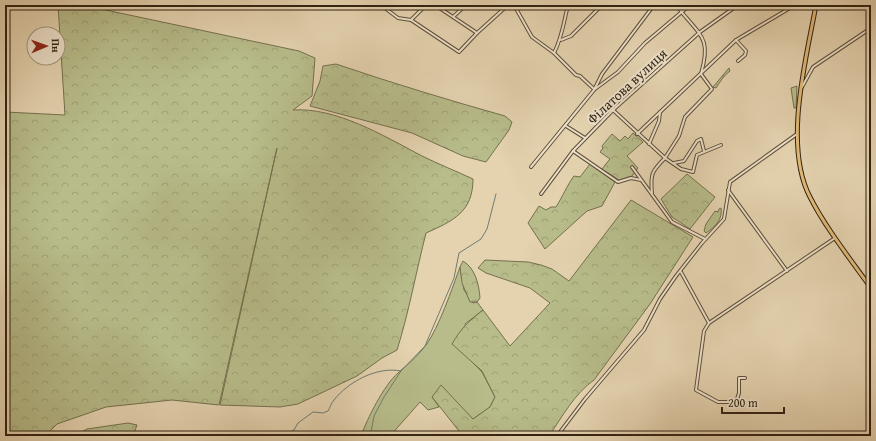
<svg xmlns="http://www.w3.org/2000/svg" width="876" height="441" font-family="'Gentium Book Plus',serif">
<defs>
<pattern id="forest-crowns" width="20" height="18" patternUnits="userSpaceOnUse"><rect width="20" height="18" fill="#b7bc8a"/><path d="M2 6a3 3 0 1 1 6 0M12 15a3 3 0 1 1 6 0" fill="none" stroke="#9ea176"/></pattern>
</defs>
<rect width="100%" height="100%" fill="#e5d3b0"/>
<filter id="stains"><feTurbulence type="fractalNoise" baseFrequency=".005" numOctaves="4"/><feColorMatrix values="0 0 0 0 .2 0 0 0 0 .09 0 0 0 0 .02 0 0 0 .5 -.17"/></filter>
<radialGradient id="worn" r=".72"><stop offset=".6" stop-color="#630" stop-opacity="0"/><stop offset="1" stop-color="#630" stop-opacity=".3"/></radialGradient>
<g fill="#b7bc8a" stroke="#74704e">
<polygon points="797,86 796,108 794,108 791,88"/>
<path d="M460,267L464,290L473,303L477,302L483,310L465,324L474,364L482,372L495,397L490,407L473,419L432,397L439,407L428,410L420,402L390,436H361C367,419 384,385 398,373C409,363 416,358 426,345C439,327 452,289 460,267Z"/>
</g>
<g fill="url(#forest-crowns)" stroke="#74704e">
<path d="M58,5H82L299,51L315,58L312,96L293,110C336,107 384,136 422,156C438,164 456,171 473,179C473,212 453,221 426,233C416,272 409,312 397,350L382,358L357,376L298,404L280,407L220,405L277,148L219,405L172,400L106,407L57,424L45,436H5V112L65,115Z"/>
<path d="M336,64C392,83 448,100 505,116L512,122L509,130L486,162L463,156L412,133L310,106L320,81L323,66Z"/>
<path d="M729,68L730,71C724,75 720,82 716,88L713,87Z"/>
<polygon points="633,133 643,142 627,156 638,168 632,176 619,180 602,169 610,159 600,152 603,148 602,146 612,134 620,141 625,136 628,139"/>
<path d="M590,164L615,182L602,206L587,211L545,249L528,223L539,206L546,210L551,207H556C563,196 566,187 574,176L580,177Z"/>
<polygon points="687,174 715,197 690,229 672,217 661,199"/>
<path d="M631,200L693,237L650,304L594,380C575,393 562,417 549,436H463L432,397L441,385L473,419L490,407L495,397L482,371L452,344C461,328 469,321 483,310L510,346L550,303L530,288L486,273L478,268L485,260L528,262L541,265L552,269L569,281Z"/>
<path d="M721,208C723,219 715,227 706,233L704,231L706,224L715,211L718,212L719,209Z"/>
<path d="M463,261C475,268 479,284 480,298L477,302H470L462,283L460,267Z"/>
<polygon points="128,423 137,425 133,436 74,436 87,429"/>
</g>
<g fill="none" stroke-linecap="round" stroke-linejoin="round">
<g stroke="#6f7b73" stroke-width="1">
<path d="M281,436L294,430L298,423L313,412L323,413L328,411C330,408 331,403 334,400C348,382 377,366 401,371"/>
<polyline points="369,436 371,432 374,416 384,397 401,371 425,346 454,278 459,253 481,239 487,229 496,194"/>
</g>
<defs>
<g id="minor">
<polyline points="381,5 398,18 411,20 459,52 477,33 508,5"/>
<polyline points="435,5 477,33"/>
<polyline points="514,5 532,37 554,53 576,75 580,76 594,89"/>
<polyline points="454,16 466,5"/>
<polyline points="411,20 426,5"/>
<polyline points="561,40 571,36 602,5"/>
<polyline points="736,40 746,51 745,55 738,61"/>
<path d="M554,53C562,38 564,21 568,5"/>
<polyline points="802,87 813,67 871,28"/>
<polyline points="595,89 618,72 645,43 690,5"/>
<path d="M613,110L665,158L679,136L685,117L712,89L701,74C710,42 704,38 684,15C681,12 679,8 677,5"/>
<polyline points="566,126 585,138"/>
<polyline points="637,134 736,40 790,8 789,5"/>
<polyline points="649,144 659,121 660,112"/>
<polyline points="573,151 618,182 631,178 641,180"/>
<polyline points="674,163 684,161 697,141 701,139 704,151"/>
<polyline points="531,167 594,90 602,74 654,5"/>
<polyline points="632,167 672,222 705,239"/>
<polyline points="728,190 787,271"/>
<path d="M652,193C650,174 652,171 665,158L681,169L693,172L697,155L721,145"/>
<polyline points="541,194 573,151 613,110 700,32 738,5"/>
<polyline points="681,272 709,323"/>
<polyline points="745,378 739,378 739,393 736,402 718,402 696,390 704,331 709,323 835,238"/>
<polyline points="557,436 585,399 644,330 660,299 676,276 702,243 724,219 730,182 797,134"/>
</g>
<path id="major" d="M816,5C806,60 783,145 810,197C825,227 851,260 871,288"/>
</defs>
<use href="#minor" stroke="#5e4f39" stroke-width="4"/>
<use href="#major" stroke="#312311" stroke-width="5"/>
<use href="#minor" stroke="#eee2cc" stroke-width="2"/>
<use href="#major" stroke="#e2ba78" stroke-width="3"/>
</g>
<g text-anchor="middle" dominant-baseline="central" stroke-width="4" stroke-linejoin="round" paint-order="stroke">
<g font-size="14" fill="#312311" stroke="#eee2cc">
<text transform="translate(627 86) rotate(-43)">Філатова вулиця</text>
</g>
</g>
<rect width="876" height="441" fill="none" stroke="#e5d3b0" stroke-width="20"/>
<rect x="6" y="6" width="864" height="429" fill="none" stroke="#312311" stroke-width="2"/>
<rect x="10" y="10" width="856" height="421" fill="none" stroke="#312311"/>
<g transform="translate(46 46) rotate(88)"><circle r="19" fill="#eee2cc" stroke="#a29681"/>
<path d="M0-3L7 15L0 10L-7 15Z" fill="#8f2418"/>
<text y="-6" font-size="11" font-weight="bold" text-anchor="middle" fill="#312311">Пн</text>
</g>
<path d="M722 407v6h62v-6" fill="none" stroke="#312311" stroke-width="2"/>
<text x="728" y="407" font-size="12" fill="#312311" stroke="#eee2cc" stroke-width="3" paint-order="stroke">200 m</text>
<rect width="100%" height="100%" filter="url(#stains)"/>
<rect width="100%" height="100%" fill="url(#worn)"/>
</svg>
